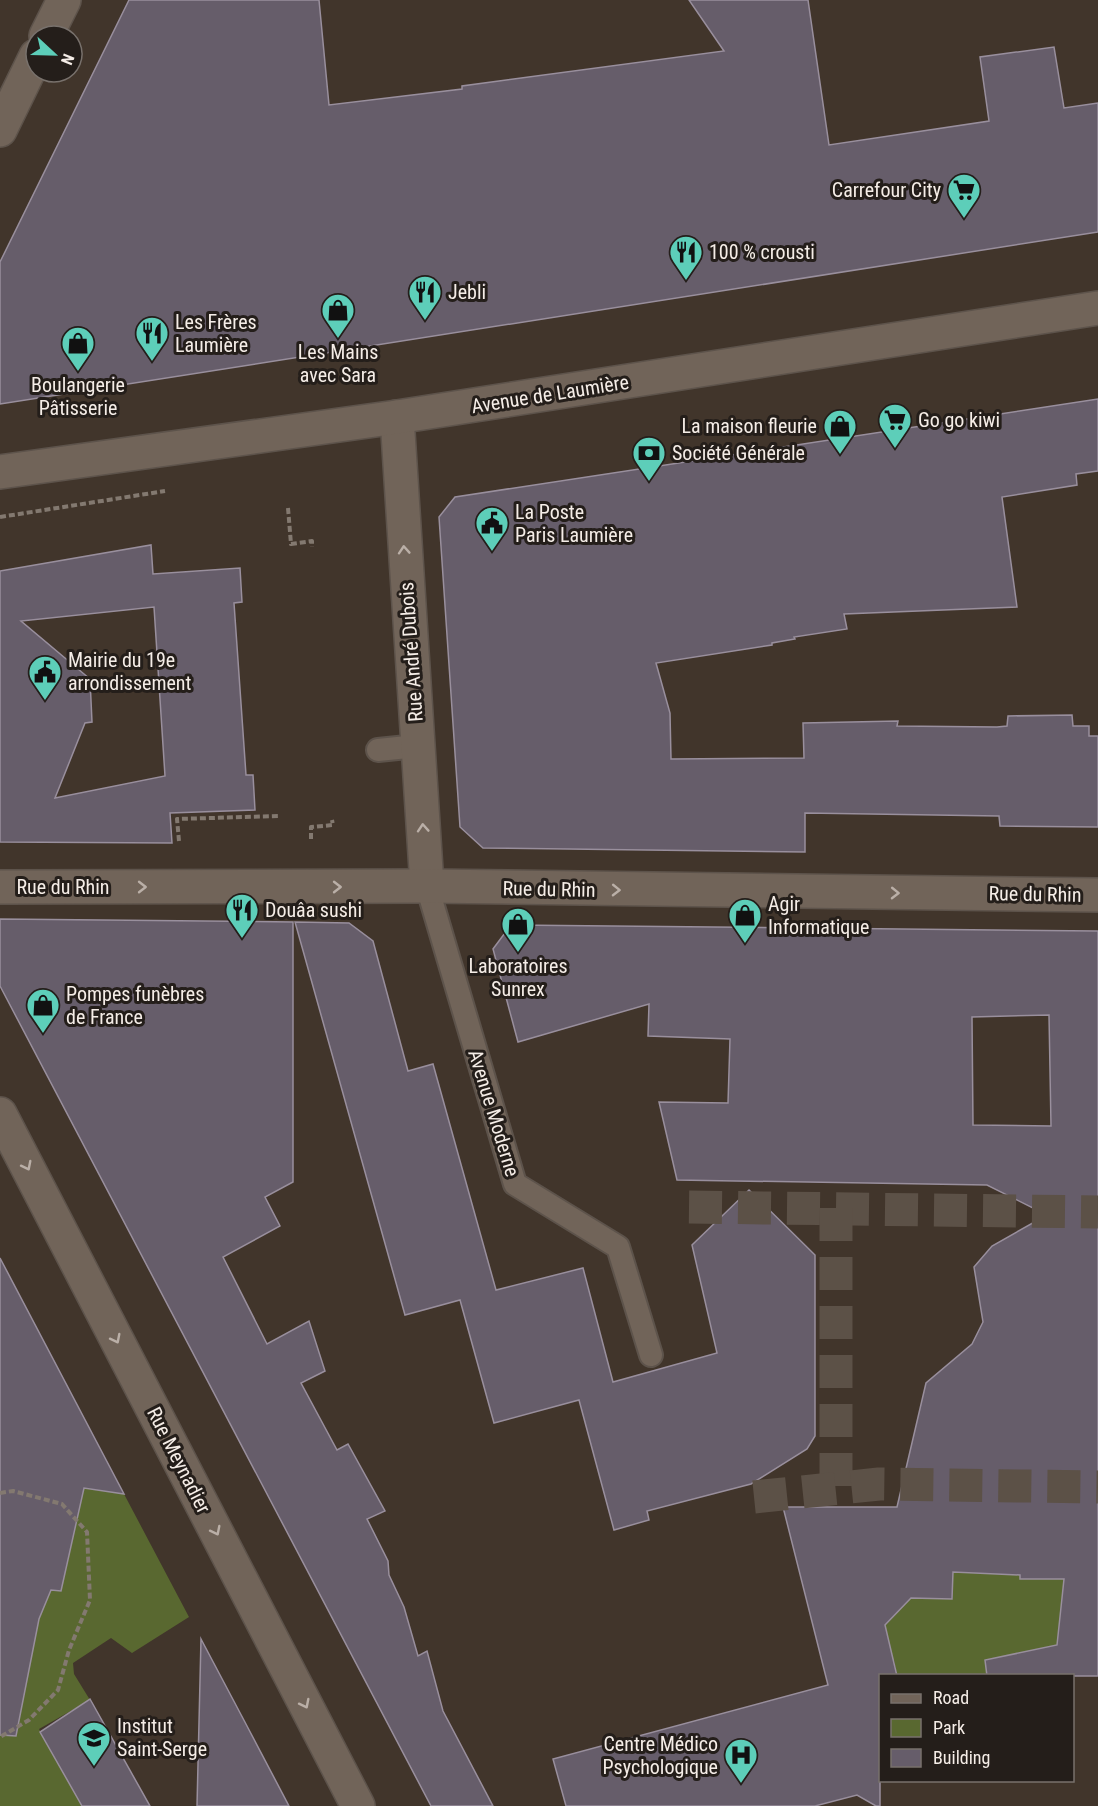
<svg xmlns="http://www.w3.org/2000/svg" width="1098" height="1806" font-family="'Roboto Condensed',sans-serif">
<rect width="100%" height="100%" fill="#41352b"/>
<g fill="#596830">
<polygon points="0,1475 124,1494 189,1617 132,1653 111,1638 73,1663 74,1674 90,1700 39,1729 82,1806 0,1806"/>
<polygon points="953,1572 1020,1572 1020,1579 1046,1579 1062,1572 1077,1588 1057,1646 1038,1675 897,1675 894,1660 882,1660 882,1629 895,1615 891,1611 903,1598 952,1599"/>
</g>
<g fill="#665d6a" stroke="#998f9d" stroke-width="1.5" fill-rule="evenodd">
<polygon points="129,0 319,0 329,105 462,89 462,86 724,51 689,0 808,0 829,145 989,121 980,57 1054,47 1064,108 1098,103 1098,232 0,404 0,262"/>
<polygon points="1098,399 1098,471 1076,474 1077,485 1002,497 1017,607 844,614 847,629 794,637 795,639 772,643 772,645 656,663 670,713 671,759 804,758 803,723 898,721 897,726 997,727 1007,726 1008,716 1072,715 1073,726 1089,726 1089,736 1098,736 1098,827 1000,826 999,816 805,813 805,852 483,848 460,827 439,517 455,497"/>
<path d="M151,545L153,574L240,568L242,602L234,603L246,775H253L255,810L170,813L172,843L0,842V571ZM154,607L165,776L55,798L85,723L92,722L90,679L21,621Z"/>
<polygon points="0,919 293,922 293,1182 265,1197 280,1226 223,1257 267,1344 309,1321 325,1371 301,1383 337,1450 348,1444 385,1511 367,1519 388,1561 389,1575 404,1607 418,1656 427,1651 443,1711 493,1806 431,1806 0,986"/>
<polygon points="295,922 349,923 373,941 408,1071 433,1064 496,1290 583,1268 613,1382 717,1353 692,1245 749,1190 815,1255 815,1436 807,1449 751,1484 647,1511 649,1520 614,1530 579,1400 494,1423 460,1300 405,1315"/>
<path d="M511,925L1098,931V1676H987L985,1660L1057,1645L1064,1579H1020V1575L953,1572L952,1599L911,1598L885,1625L897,1676H880V1806H876L857,1795L815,1806H566L553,1759L828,1685L783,1507H897L926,1383L972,1344L983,1322L974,1267L992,1246L1047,1215L987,1185L677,1180L659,1102L728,1103L730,1039L648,1036L649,1004L518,1042L493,949ZM1049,1015L1051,1126L973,1125L972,1017Z"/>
<polygon points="0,1258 124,1494 84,1488 61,1591 51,1590 39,1619 16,1736 0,1735"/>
<polygon points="201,1639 247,1726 289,1806 197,1806"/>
<polygon points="90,1699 150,1806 82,1806 40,1732"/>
</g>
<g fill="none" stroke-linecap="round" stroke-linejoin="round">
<g stroke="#5c5147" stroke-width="33" stroke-dasharray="33 16" stroke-linecap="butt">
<polyline points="689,1207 1098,1212"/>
<polyline points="836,1208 836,1487"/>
<polyline points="754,1497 879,1484 1098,1487"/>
</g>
<defs>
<g id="lane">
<polyline points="378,750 417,746"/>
<polyline points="427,886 515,1184 618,1247 651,1355"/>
</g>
<g id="street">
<polyline points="46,36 64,0"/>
<polyline points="0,130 36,56"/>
<polyline points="397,417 427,886"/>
<polyline points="0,472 397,417 1098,308"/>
<polyline points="0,887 427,886 1098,895"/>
<polyline points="0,1114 358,1806"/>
</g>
</defs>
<use href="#lane" stroke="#5d534b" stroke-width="26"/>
<use href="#street" stroke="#5d534b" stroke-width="36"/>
<g stroke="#837970" stroke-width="4" stroke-dasharray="6 3" stroke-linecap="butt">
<polyline points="288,508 291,544 312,541 312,547"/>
<polyline points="0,517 165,491"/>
<polyline points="311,839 311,827 333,825 332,820"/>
<polyline points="179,841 177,819 279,816"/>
<polyline points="0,1493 13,1491 62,1504 87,1532 90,1600 69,1650 58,1690 29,1720 0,1737"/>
</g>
<use href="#lane" stroke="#716459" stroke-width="22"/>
<use href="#street" stroke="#716459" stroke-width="33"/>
</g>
<defs><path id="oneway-chevron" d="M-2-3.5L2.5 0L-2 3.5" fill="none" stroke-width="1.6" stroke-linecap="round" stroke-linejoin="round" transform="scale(1.5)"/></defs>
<g stroke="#baafa7">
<use href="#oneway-chevron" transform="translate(404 550) rotate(-94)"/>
<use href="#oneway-chevron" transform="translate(423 828) rotate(-94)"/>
<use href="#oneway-chevron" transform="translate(142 887)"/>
<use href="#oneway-chevron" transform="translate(337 887)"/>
<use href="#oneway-chevron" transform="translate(616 890) rotate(1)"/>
<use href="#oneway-chevron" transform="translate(895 893) rotate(1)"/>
<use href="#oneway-chevron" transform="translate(27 1166) rotate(63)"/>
<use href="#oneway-chevron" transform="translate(116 1339) rotate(63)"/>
<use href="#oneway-chevron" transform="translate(216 1531) rotate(63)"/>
<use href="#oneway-chevron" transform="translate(305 1704) rotate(63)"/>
</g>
<defs>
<symbol id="supermarket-pin" viewBox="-11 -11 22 30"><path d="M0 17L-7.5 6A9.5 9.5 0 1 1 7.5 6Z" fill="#5dceb9" stroke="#241e1a"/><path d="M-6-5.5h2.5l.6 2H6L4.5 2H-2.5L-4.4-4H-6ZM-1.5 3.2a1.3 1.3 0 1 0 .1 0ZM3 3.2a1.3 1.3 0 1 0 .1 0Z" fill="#111"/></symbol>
<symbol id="restaurant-pin" viewBox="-11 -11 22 30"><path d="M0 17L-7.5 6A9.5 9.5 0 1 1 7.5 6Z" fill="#5dceb9" stroke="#241e1a"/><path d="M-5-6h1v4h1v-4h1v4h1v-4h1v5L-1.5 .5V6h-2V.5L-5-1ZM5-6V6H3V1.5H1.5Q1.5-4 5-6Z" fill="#111"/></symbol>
<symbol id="shop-pin" viewBox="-11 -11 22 30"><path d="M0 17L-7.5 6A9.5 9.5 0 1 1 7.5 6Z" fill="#5dceb9" stroke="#241e1a"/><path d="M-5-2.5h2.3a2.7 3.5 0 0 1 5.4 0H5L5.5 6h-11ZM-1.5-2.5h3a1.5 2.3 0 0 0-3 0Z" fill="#111"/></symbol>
<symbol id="bank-pin" viewBox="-11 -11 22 30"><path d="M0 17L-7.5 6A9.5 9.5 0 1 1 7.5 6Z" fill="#5dceb9" stroke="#241e1a"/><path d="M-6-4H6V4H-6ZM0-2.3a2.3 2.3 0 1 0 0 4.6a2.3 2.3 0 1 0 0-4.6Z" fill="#111"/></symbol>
<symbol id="civic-pin" viewBox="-11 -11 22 30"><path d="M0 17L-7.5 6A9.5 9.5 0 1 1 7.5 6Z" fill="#5dceb9" stroke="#241e1a"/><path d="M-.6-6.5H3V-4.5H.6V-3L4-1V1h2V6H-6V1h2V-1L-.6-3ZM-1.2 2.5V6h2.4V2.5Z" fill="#111"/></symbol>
<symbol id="university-pin" viewBox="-11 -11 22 30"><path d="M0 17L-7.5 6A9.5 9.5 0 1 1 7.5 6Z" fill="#5dceb9" stroke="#241e1a"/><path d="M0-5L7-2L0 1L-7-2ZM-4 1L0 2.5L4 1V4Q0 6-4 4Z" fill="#111"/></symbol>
<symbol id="hospital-pin" viewBox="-11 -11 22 30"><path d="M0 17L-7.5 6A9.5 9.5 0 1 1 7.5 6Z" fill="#5dceb9" stroke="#241e1a"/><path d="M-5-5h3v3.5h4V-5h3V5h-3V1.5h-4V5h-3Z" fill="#111"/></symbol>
</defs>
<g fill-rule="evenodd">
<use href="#supermarket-pin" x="945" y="171" width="38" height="52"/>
<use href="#restaurant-pin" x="667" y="233" width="38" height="52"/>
<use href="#restaurant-pin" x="406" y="273" width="38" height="52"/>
<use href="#shop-pin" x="319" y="291" width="38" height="52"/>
<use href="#restaurant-pin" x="133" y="314" width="38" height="52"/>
<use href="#shop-pin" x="59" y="324" width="38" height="52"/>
<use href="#supermarket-pin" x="876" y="401" width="38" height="52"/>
<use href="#shop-pin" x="821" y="407" width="38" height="52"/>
<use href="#bank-pin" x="630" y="434" width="38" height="52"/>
<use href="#civic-pin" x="473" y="504" width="38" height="52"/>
<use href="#civic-pin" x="26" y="653" width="38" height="52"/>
<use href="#restaurant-pin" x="223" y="891" width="38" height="52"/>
<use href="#shop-pin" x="726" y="896" width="38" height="52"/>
<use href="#shop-pin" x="499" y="905" width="38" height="52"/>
<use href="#shop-pin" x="24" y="986" width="38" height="52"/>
<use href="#university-pin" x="75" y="1719" width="38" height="52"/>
<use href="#hospital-pin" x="722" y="1736" width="38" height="52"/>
</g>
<g text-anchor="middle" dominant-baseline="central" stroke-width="6" stroke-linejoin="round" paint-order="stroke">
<g font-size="20" fill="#f5ede7" stroke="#241e1a" text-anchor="start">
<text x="941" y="190" text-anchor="end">Carrefour City</text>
<text x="709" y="252">100 % crousti</text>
<text x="448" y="292">Jebli</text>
<text x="175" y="322">Les Frères<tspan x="175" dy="23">Laumière</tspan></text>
<text x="338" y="352" text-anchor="middle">Les Mains<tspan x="338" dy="23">avec Sara</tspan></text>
<text x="78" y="385" text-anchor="middle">Boulangerie<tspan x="78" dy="23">Pâtisserie</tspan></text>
<text x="918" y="420">Go go kiwi</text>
<text x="817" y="426" text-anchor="end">La maison fleurie</text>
<text x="672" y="453">Société Générale</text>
<text x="515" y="512">La Poste<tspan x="515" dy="23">Paris Laumière</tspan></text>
<text x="68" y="660">Mairie du 19e<tspan x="68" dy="23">arrondissement</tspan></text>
<text x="768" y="904">Agir<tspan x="768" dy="23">Informatique</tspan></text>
<text x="265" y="910">Douâa sushi</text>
<text x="518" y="966" text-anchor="middle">Laboratoires<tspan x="518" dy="23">Sunrex</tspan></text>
<text x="66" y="994">Pompes funèbres<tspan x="66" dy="23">de France</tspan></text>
<text x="117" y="1726">Institut<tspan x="117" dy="23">Saint-Serge</tspan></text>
<text x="718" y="1744" text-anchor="end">Centre Médico<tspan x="718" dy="23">Psychologique</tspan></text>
</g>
<g font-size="20" fill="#f5ede7" stroke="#241e1a">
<text transform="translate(550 394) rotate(-9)">Avenue de Laumière</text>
<text transform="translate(411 652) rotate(-94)">Rue André Dubois</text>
<text x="63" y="887">Rue du Rhin</text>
<text transform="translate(549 889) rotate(1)">Rue du Rhin</text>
<text transform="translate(1035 894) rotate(1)">Rue du Rhin</text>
<text transform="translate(494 1113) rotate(73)">Avenue Moderne</text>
<text transform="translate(179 1460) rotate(63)">Rue Meynadier</text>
</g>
</g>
<rect x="879" y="1674" width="195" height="108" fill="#241e1a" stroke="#78716c" stroke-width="1.5"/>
<rect x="891" y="1694" width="30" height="9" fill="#716459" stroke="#78716c" stroke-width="1.5"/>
<text x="933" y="1704" font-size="18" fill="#f5ede7">Road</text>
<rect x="891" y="1719" width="30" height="18" fill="#596830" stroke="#78716c" stroke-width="1.5"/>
<text x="933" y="1734" font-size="18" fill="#f5ede7">Park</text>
<rect x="891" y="1749" width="30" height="18" fill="#665d6a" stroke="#78716c" stroke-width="1.5"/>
<text x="933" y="1764" font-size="18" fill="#f5ede7">Building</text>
<g transform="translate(54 54) rotate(112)"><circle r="28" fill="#241e1a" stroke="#78716c" stroke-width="1.5"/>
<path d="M0-4.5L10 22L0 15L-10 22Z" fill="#5dceb9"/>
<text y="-9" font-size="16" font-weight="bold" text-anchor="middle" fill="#f5ede7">N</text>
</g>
</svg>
